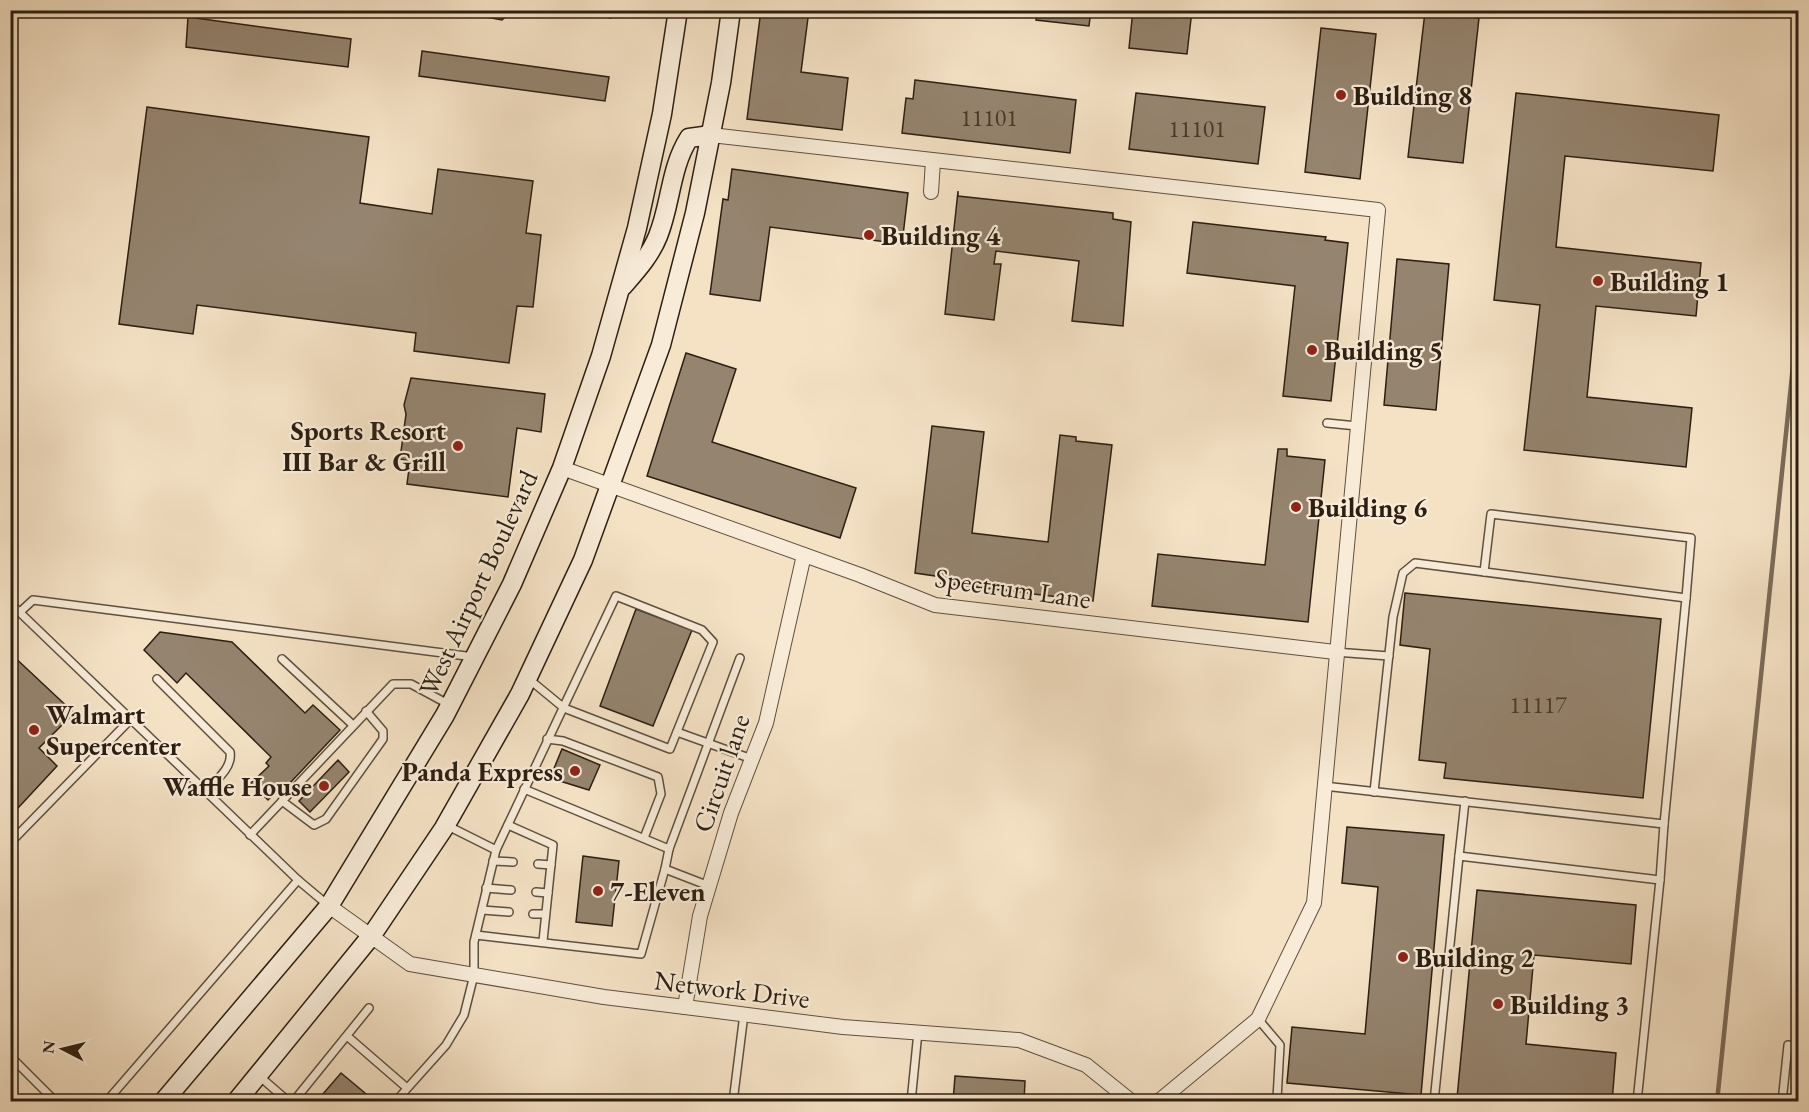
<svg xmlns="http://www.w3.org/2000/svg" width="1809" height="1112" font-family="'EB Garamond',serif">
<rect width="100%" height="100%" fill="#f5e2c5"/>
<filter id="stains"><feTurbulence type="fractalNoise" baseFrequency=".00333" numOctaves="4"/><feColorMatrix values="0 0 0 0 .2 0 0 0 0 .09 0 0 0 0 .02 0 0 0 .5 -.17"/></filter>
<radialGradient id="worn" r=".72"><stop offset=".6" stop-color="#630" stop-opacity="0"/><stop offset="1" stop-color="#630" stop-opacity=".3"/></radialGradient>
<g fill="none" stroke-linecap="round" stroke-linejoin="round">
<polyline stroke="#7c6b59" stroke-width="4.5" points="1717,1102 1798,317"/>
</g>
<g fill="#95846f" stroke="#2c1e12" stroke-width="1.5">
<polygon points="448,10 513,10 502,20"/>
<polygon points="558,10 612,10 611,18"/>
<polygon points="761,10 809,10 801,72 848,78 842,130 747,119"/>
<polygon points="1037,10 1091,10 1089,26 1036,20"/>
<polygon points="1133,10 1192,10 1187,54 1129,48"/>
<polygon points="1425,12 1479,18 1463,163 1408,157"/>
<polygon points="188,17 351,39 348,67 186,47"/>
<polygon points="1321,28 1376,34 1360,179 1305,172"/>
<polygon points="422,51 609,77 605,101 419,76"/>
<polygon points="915,80 1076,100 1070,153 902,133 906,98 913,99"/>
<polygon points="1136,93 1265,107 1258,164 1129,149"/>
<polygon points="1516,93 1719,115 1713,171 1565,156 1556,247 1701,263 1696,316 1596,306 1587,397 1692,408 1686,467 1524,450 1540,305 1494,300"/>
<polygon points="147,107 369,137 360,203 432,214 438,169 533,181 526,233 541,235 533,307 517,306 509,363 414,351 416,333 197,305 193,334 119,324"/>
<polygon points="732,169 908,193 902,244 770,227 760,301 710,294 723,199 728,200"/>
<polygon points="958,191 958,196 1113,213 1113,219 1131,222 1123,326 1072,321 1079,261 996,251 994,264 1001,264 994,320 945,314"/>
<polygon points="1193,222 1326,237 1325,240 1348,243 1331,401 1283,396 1295,286 1187,273"/>
<polygon points="1397,259 1449,264 1436,410 1384,405"/>
<polygon points="686,353 736,369 712,442 856,488 840,538 647,476"/>
<polygon points="411,378 545,394 541,432 517,428 508,497 407,484 410,461 400,459 406,414 404,405"/>
<polygon points="932,426 984,432 972,533 1048,542 1060,435 1076,437 1076,441 1112,445 1093,601 941,583 942,577 915,573"/>
<polygon points="1278,449 1287,449 1287,456 1325,460 1308,622 1152,606 1158,554 1265,565"/>
<polygon points="1405,593 1661,619 1643,798 1444,778 1446,763 1419,760 1430,649 1400,645"/>
<polygon points="636,609 692,630 653,726 600,706"/>
<polygon points="160,632 232,642 305,713 313,705 340,730 289,784 286,782 268,800 251,783 269,766 266,763 271,757 186,673 177,683 144,650"/>
<polygon points="10,653 74,713 39,748 57,766 18,808 10,802"/>
<polygon points="562,749 600,765 589,790 550,778"/>
<polygon points="338,760 349,772 310,812 299,801"/>
<polygon points="1798,768 1798,810 1794,810"/>
<polygon points="1347,827 1444,835 1421,1095 1287,1083 1292,1027 1365,1034 1378,887 1342,883"/>
<polygon points="583,856 619,861 612,926 576,922"/>
<polygon points="1477,890 1636,905 1631,964 1534,955 1526,1044 1616,1053 1612,1102 1497,1102 1457,1098"/>
<polygon points="341,1073 372,1099 370,1102 316,1102"/>
<polygon points="955,1076 1025,1081 1024,1102 953,1102"/>
</g>
<g fill="none" stroke-linecap="round" stroke-linejoin="round">
<defs>
<g id="service">
<polyline points="1327,423 1357,426"/>
<polyline points="1484,572 1491,514 1691,538 1686,598"/>
<polyline points="10,603 298,880 329,906"/>
<polyline points="20,612 33,600 474,657"/>
<polyline points="1335,652 1389,656"/>
<polyline points="282,659 353,725"/>
<path d="M157,679L230,752C233,768 215,781 205,792"/>
<polyline points="677,732 752,759"/>
<polyline points="547,739 563,741 658,777 661,794 644,838"/>
<polyline points="1324,786 1664,824 1660,880"/>
<polyline points="524,789 669,849 665,869 709,886"/>
<polyline points="1374,792 1393,617 1403,573 1415,563 1686,598 1664,824"/>
<polyline points="282,801 314,825 326,819 383,739 383,731 366,711"/>
<polyline points="508,825 553,845 543,941"/>
<polyline points="448,826 496,850"/>
<polyline points="250,835 393,684 411,684 448,704"/>
<polyline points="10,843 130,720"/>
<polyline points="669,849 740,658"/>
<polyline points="1459,856 1465,801"/>
<polyline points="493,861 513,862"/>
<polyline points="538,864 551,865"/>
<polyline points="486,888 511,890"/>
<polyline points="536,892 548,893"/>
<polyline points="482,910 509,912"/>
<polyline points="533,914 545,914"/>
<polyline points="476,935 641,954 665,869"/>
<polyline points="1258,1019 1280,1045 1277,1099 1282,1102"/>
<polyline points="347,1036 407,1088"/>
<polyline points="10,1056 56,1102"/>
<polyline points="258,1075 289,1102"/>
<polyline points="106,1102 298,880"/>
<polyline points="293,1102 369,1008"/>
<polyline points="395,1102 446,1045 464,1015 474,975 474,942 496,850 616,596 702,630 713,642 670,749 564,708 530,680"/>
<polyline points="733,1102 744,1014"/>
<polyline points="911,1102 918,1032"/>
<polyline points="1434,1102 1459,856 1660,880 1637,1102"/>
<polyline points="1782,1102 1788,1045 1798,1046"/>
</g>
<g id="minor">
<polyline points="711,135 1378,210 1314,903 1258,1019 1158,1102"/>
<polyline points="931,192 933,161"/>
<polyline points="562,468 860,575 935,605 1335,652"/>
<polyline points="329,906 410,964 604,997 685,1007 843,1027 1019,1040 1086,1065 1132,1102"/>
<polyline points="685,1007 700,916 731,813 766,723 804,555"/>
</g>
<g id="secondary">
<path d="M623,286C636,271 650,256 658,236C671,204 670,168 689,138L711,135"/>
<polyline points="163,1102 329,906 445,715 512,584 562,468 601,356 637,228 662,114 678,10"/>
<polyline points="236,1102 372,935 444,828 520,694 583,560 661,345 695,213 721,83 731,10"/>
</g>
</defs>
<use href="#service" stroke="#5e4f3f" stroke-width="10"/>
<use href="#minor" stroke="#5e4f3f" stroke-width="16"/>
<use href="#secondary" stroke="#2c1e12" stroke-width="21"/>
<use href="#service" stroke="#f8ecd9" stroke-width="7"/>
<use href="#minor" stroke="#f8ecd9" stroke-width="14"/>
<use href="#secondary" stroke="#f8ecd9" stroke-width="18"/>
</g>
<g fill="#8f2418" stroke="#f8ecd9" stroke-width="2">
<circle cx="1341" cy="95" r="6"/>
<circle cx="869" cy="235" r="6"/>
<circle cx="1598" cy="281" r="6"/>
<circle cx="1312" cy="350" r="6"/>
<circle cx="458" cy="446" r="6"/>
<circle cx="1296" cy="507" r="6"/>
<circle cx="34" cy="730" r="6"/>
<circle cx="575" cy="771" r="6"/>
<circle cx="324" cy="786" r="6"/>
<circle cx="598" cy="891" r="6"/>
<circle cx="1403" cy="957" r="6"/>
<circle cx="1498" cy="1004" r="6"/>
</g>
<g text-anchor="middle" dominant-baseline="central" stroke-width="4.5" stroke-linejoin="round" paint-order="stroke">
<g font-size="24" fill="#463829">
<text x="989" y="117">11101</text>
<text x="1197" y="128">11101</text>
<text x="1538" y="704">11117</text>
</g>
<g font-size="27" font-weight="bold" fill="#2c1e12" stroke="#f8ecd9" text-anchor="start">
<text x="1353" y="95">Building 8</text>
<text x="881" y="235">Building 4</text>
<text x="1610" y="281">Building 1</text>
<text x="1324" y="350">Building 5</text>
<text x="446" y="430" text-anchor="end">Sports Resort<tspan x="446" dy="31">III Bar &amp; Grill</tspan></text>
<text x="1308" y="507">Building 6</text>
<text x="46" y="714">Walmart<tspan x="46" dy="31">Supercenter</tspan></text>
<text x="563" y="771" text-anchor="end">Panda Express</text>
<text x="312" y="786" text-anchor="end">Waffle House</text>
<text x="610" y="891">7-Eleven</text>
<text x="1415" y="957">Building 2</text>
<text x="1510" y="1004">Building 3</text>
</g>
<g font-size="27" fill="#2c1e12" stroke="#f8ecd9">
<text transform="translate(478 583) rotate(-65)">West Airport Boulevard</text>
<text transform="translate(1013 588) rotate(8)">Spectrum Lane</text>
<text transform="translate(721 773) rotate(-71)">Circuit lane</text>
<text transform="translate(732 989) rotate(7)">Network Drive</text>
</g>
</g>
<rect width="1809" height="1112" fill="none" stroke="#f5e2c5" stroke-width="36"/>
<rect x="12" y="12" width="1785" height="1088" fill="none" stroke="#2c1e12" stroke-width="3"/>
<rect x="18" y="18" width="1773" height="1076" fill="none" stroke="#2c1e12" stroke-width="1.5"/>
<g transform="translate(63 1049) rotate(277)" stroke="#f8ecd9" stroke-width="4.5" paint-order="stroke">
<path d="M0-4.5L10 22L0 15L-10 22Z" fill="#2c1e12"/>
<text y="-9" font-size="16" font-weight="bold" text-anchor="middle" fill="#2c1e12">N</text>
</g>
<rect width="100%" height="100%" filter="url(#stains)"/>
<rect width="100%" height="100%" fill="url(#worn)"/>
</svg>
